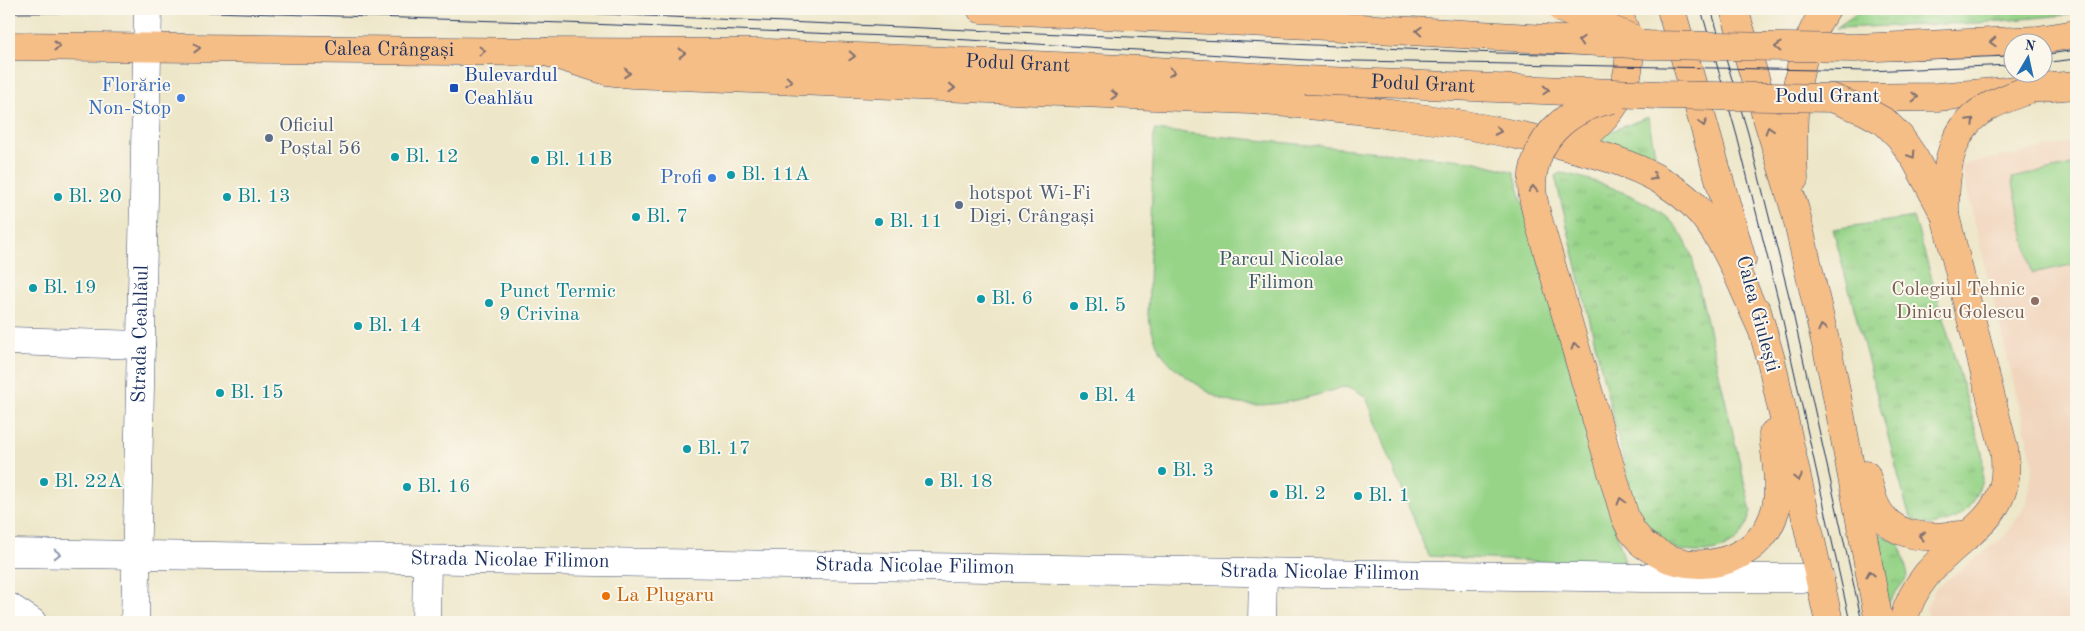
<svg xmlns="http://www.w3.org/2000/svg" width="2085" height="631" font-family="'Old Standard TT',serif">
<defs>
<pattern id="grass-tufts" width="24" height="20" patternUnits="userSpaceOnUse" patternTransform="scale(1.25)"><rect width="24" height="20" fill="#97d488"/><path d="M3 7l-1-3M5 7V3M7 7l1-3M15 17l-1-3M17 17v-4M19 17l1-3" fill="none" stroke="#82b678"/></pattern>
</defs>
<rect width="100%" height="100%" fill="#fbf7ec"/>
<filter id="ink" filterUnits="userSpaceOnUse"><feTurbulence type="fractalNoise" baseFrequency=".02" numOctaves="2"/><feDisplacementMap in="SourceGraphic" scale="10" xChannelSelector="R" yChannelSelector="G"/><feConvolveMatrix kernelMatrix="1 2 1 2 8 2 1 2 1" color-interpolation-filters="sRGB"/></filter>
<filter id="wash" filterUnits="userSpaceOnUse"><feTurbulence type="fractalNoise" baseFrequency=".0096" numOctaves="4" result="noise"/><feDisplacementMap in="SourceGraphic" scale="20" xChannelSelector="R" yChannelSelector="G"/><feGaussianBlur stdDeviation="1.12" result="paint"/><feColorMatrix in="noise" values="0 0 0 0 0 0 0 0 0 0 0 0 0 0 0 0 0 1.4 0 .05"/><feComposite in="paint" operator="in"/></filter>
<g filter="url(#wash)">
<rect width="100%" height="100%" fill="#ede6c8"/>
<polygon fill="#f1d5bd" points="2076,142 2076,622 1930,622 1926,608 1936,588 2004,537 2027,504 2033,463 1961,165"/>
<g fill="url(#grass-tufts)" stroke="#598273">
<polygon points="1863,9 2076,9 2076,14 1979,23 1836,28"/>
<polygon points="1648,117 1657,164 1636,153 1591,139"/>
<path d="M1560,173C1587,176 1651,200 1670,220C1681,231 1687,243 1692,257L1751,511C1748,522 1744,534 1735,541C1715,558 1674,554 1655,538C1644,529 1639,517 1634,505L1555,176Z"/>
<path d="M1914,217L1982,452C1983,463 1984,475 1980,486C1976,495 1970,507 1963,513C1952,522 1928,529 1915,521C1911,518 1909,512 1907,508L1833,229Z"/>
<polygon points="1871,530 1900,544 1908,576 1885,607"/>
</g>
<g fill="#97d488" stroke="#598273">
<path d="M1154,130L1473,161L1514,172L1626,566L1428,556L1366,397L1354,389L1343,387C1305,399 1250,416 1213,395C1205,390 1198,385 1191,380C1162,360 1156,349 1148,315Z"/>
<polygon points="2076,164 2076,264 2032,273 2012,178"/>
</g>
</g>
<g filter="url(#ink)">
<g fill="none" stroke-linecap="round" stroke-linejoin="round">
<defs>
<g id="minor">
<polyline points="9,341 141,345"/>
<path id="s1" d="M9,553L1644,578H1820"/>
<polyline points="9,607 32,622"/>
<path id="s2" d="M135,622L148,9"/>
<polyline points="426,622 427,559"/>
<polyline points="1262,622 1263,572"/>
</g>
<g id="major">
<polyline points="981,9 1309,25"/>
<polyline points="1671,9 1742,260"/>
<polyline points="1734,9 1795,210 1833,375 1879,622"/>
<path id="s3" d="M9,46L546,52L769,53L1122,69L1305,80"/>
<path d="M546,52L607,71L632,74L1250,100C1352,108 1453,119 1553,143C1597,154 1644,165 1681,194C1723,226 1740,283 1762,329"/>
<polyline points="1832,98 1937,97 2076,85"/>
<path d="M1572,148C1583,138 1596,128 1606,116C1633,84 1637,45 1615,9"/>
<path d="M1794,179C1791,123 1793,55 1826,9"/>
<polyline points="1757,311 1771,360 1829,622"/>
<path d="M1866,475C1869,484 1871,494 1874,502C1890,543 1935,538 1970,534"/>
<path d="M1643,544C1653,550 1662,557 1673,560C1715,573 1763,554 1775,511C1782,487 1775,458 1773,434"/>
<path d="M1903,622C1913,582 1936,563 1965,538C1980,525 1994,513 2001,494C2007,479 2006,464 2004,449L1945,215"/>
</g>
</defs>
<use href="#minor" stroke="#3a4a6e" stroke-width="29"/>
<use href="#major" stroke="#3a4a6e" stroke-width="29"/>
<use href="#minor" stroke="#fff" stroke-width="28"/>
<use href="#major" stroke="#f6be87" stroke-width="28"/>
<g stroke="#1b2f5e" stroke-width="1">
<polyline points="487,9 1497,53 1866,61 2012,56"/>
<polyline points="1701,9 1737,136 1779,303 1850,622"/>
<polyline points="1711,9 1748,133 1790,300 1862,622"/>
<polyline points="9,13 213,12 564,23 935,38 1307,60 1868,71 2012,65"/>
<polyline points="2042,55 2076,50"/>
<polyline points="2042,63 2076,59"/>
</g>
<defs>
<g id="major-bridge">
<polyline points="1562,9 1631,38"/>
<polyline points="1309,25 1649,45 1855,48 2038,40 2076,34"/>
<path id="s4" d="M1305,80L1660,95L1832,98L1865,111L1885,122L1900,137L1915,159L1945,215"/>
<path d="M1613,99C1568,108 1534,137 1532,185C1532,196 1535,208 1538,219L1625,517L1632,531L1643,544"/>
<path d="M1945,214C1945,175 1947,130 1986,108C1998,101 2012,96 2025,91"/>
</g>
</defs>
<use href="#major-bridge" stroke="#3a4a6e" stroke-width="29" stroke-linecap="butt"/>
<use href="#major-bridge" stroke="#f6be87" stroke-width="28"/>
</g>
<defs><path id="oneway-chevron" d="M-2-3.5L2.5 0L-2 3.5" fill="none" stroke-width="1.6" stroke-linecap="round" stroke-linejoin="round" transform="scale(1.25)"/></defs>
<g stroke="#7e6f70">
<use href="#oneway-chevron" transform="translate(1419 31) rotate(-177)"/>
<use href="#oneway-chevron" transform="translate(1581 41) rotate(-177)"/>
<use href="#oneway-chevron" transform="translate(1993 42) rotate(177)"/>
<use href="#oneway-chevron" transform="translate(57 46)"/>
<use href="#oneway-chevron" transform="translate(1778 47) rotate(-179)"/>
<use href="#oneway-chevron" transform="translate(197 48) rotate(1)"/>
<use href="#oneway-chevron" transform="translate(482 51) rotate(1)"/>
<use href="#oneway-chevron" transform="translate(682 53)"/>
<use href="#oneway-chevron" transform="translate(852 56) rotate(3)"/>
<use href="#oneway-chevron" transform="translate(1172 72) rotate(4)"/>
<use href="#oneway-chevron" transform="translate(627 73) rotate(6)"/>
<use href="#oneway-chevron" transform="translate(789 81) rotate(3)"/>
<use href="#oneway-chevron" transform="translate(952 88) rotate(2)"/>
<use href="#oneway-chevron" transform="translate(1546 90) rotate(2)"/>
<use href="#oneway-chevron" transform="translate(1114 95) rotate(2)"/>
<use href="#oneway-chevron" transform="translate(1915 97) rotate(-1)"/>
<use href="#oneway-chevron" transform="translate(1971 121) rotate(-45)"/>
<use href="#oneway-chevron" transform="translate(1703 123) rotate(74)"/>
<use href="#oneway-chevron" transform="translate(1769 130) rotate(-107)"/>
<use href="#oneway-chevron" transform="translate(1498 131) rotate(12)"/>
<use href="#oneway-chevron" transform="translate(1912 155) rotate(57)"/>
<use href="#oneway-chevron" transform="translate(1654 177) rotate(28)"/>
<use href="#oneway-chevron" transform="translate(1533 189) rotate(-92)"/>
<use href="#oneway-chevron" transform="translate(1822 328) rotate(-103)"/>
<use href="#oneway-chevron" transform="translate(1575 346) rotate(-106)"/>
<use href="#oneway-chevron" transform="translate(1798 478) rotate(77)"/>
<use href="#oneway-chevron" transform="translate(1621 501) rotate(-106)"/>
<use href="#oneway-chevron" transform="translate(1922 536) rotate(-171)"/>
<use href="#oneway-chevron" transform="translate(1870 574) rotate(-101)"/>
</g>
<use stroke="#8d97ae" href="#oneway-chevron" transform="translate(57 554) rotate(1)"/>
</g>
<rect fill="#1a4fb4" stroke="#fbf7ec" stroke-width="2" x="449" y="83" width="10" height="10" rx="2.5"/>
<g fill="#3f7fe0" stroke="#fbf7ec" stroke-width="2">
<circle cx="181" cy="98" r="5"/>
<circle cx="712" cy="178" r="5"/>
</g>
<g fill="#5c6f8a" stroke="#fbf7ec" stroke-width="2">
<circle cx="269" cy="138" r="5"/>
<circle cx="959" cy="205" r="5"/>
</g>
<g fill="#0f9aa8" stroke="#fbf7ec" stroke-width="2">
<circle cx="395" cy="157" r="5"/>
<circle cx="535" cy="160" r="5"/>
<circle cx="731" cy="175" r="5"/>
<circle cx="58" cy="197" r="5"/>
<circle cx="227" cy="197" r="5"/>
<circle cx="636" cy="217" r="5"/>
<circle cx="879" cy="222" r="5"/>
<circle cx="33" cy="288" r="5"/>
<circle cx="981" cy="299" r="5"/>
<circle cx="489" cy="303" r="5"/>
<circle cx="1074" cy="306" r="5"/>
<circle cx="358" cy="326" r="5"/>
<circle cx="220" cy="393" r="5"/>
<circle cx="1084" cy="396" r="5"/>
<circle cx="687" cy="449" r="5"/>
<circle cx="1162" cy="471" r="5"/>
<circle cx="44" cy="482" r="5"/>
<circle cx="929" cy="482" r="5"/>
<circle cx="407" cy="487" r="5"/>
<circle cx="1274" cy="494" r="5"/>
<circle cx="1358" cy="496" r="5"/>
</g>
<circle fill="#8d6e63" stroke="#fbf7ec" stroke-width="2" cx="2035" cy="301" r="5"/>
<circle fill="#e8710a" stroke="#fbf7ec" stroke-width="2" cx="606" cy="596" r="5"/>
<g text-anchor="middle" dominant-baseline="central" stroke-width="4" stroke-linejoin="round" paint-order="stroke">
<g font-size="20" fill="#1b2f5e" stroke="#fbf7ec">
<text stroke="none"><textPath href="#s3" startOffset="380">Calea Crângași</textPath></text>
<text stroke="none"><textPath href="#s3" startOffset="1009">Podul Grant</textPath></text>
<text stroke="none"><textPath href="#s4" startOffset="118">Podul Grant</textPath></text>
<text x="1827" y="97">Podul Grant</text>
<text transform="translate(1757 314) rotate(75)">Calea Giulești</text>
<text stroke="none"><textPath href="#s2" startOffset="288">Strada Ceahlăul</textPath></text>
<text stroke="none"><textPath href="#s1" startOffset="501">Strada Nicolae Filimon</textPath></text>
<text stroke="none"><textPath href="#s1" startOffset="906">Strada Nicolae Filimon</textPath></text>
<text stroke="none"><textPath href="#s1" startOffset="1311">Strada Nicolae Filimon</textPath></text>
</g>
<g font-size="20" fill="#164399" stroke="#fbf7ec" text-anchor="start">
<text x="464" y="76">Bulevardul<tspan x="464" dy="23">Ceahlău</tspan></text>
</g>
<g font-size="20" fill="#366cbe" stroke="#fbf7ec" text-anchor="end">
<text x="171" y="86">Florărie<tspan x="171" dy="23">Non-Stop</tspan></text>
<text x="702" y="178">Profi</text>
</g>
<g font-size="20" fill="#4e5e75" stroke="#fbf7ec" text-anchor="start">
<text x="279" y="126">Oficiul<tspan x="279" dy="23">Poștal 56</tspan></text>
<text x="969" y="194">hotspot Wi-Fi<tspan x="969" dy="23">Digi, Crângași</tspan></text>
</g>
<g font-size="20" fill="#0d838f" stroke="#fbf7ec" text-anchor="start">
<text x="405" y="157">Bl. 12</text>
<text x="545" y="160">Bl. 11B</text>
<text x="741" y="175">Bl. 11A</text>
<text x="68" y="197">Bl. 20</text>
<text x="237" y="197">Bl. 13</text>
<text x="646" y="217">Bl. 7</text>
<text x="889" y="222">Bl. 11</text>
<text x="43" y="288">Bl. 19</text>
<text x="499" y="292">Punct Termic<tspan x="499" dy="23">9 Crivina</tspan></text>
<text x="991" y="299">Bl. 6</text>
<text x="1084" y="306">Bl. 5</text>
<text x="368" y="326">Bl. 14</text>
<text x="230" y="393">Bl. 15</text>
<text x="1094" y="396">Bl. 4</text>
<text x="697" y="449">Bl. 17</text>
<text x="1172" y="471">Bl. 3</text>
<text x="54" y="482">Bl. 22A</text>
<text x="939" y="482">Bl. 18</text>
<text x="417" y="487">Bl. 16</text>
<text x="1284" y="494">Bl. 2</text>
<text x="1368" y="496">Bl. 1</text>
</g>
<g font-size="20" fill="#3a5868" stroke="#fbf7ec">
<text x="1281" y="260">Parcul Nicolae<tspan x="1281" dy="23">Filimon</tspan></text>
</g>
<g font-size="20" fill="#785e54" stroke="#fbf7ec" text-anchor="end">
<text x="2025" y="290">Colegiul Tehnic<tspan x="2025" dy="23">Dinicu Golescu</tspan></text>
</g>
<g font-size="20" fill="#c56008" stroke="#fbf7ec" text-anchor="start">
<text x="616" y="596">La Plugaru</text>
</g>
</g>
<rect width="2085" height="631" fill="none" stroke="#fbf7ec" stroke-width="30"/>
<g transform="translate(2028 58) rotate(9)"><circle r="24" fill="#fbf7ec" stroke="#a1a7b3"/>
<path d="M0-4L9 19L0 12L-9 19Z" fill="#1f6fb2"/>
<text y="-8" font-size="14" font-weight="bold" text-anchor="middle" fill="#1b2f5e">N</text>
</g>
</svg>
